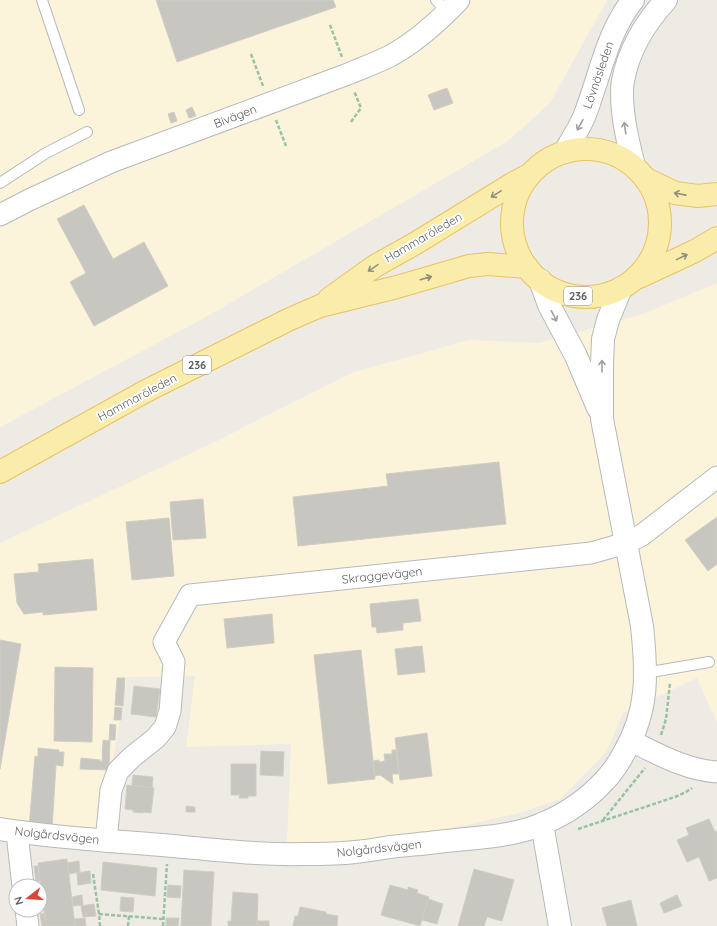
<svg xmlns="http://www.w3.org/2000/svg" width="717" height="926" font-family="Quicksand,sans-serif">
<rect width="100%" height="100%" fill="#edebe3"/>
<g fill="#fcf4da">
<polygon points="0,0 607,0 550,103 508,141 206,317 0,427"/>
<polygon points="717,283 717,723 697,678 623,713 606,752 560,799 520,813 392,841 287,843 291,744 186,747 195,676 127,677 114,755 99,830 0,822 0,543 215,442 354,372 469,340 539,343 643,314"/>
</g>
<g fill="#c8c6c0" stroke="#d1cdc2">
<polygon points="156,0 333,0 336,7 177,62"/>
<polygon points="447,88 453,103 434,110 428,95"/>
<polygon points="192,107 196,116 189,118 186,110"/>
<polygon points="174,112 177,121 171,123 168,114"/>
<polygon points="84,205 113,259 144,242 168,286 94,326 70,282 86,273 57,219"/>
<polygon points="499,462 506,524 298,546 293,497 388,486 386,474"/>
<polygon points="203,499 206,538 173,540 170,502"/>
<polygon points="717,517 717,564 708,571 685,540"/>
<polygon points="169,518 174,576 132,580 126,522"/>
<polygon points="93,559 97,610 43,615 43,612 24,614 17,603 14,574 39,572 38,564"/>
<polygon points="418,599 421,621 403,623 403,630 377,633 376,627 372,627 370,604"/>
<polygon points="272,614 274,643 227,648 224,619"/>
<polygon points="0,640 21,644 0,769"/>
<polygon points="422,646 425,672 398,675 395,649"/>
<polygon points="361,650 375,779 328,784 314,655"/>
<polygon points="55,667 93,668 92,742 54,741"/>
<polygon points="117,678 125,678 123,706 115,705"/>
<polygon points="134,686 160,689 156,717 131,714"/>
<polygon points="115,707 122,708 121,720 114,720"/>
<polygon points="110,724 116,725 115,740 109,740"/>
<polygon points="427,733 432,776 400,780 395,738"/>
<polygon points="103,740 110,741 109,770 80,769 81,758 100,760 100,761 102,762"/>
<polygon points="38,748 59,750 59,752 64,752 63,766 56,765 52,829 29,827 35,756 38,757"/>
<polygon points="392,750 396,750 399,774 392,774 393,784 380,775 375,776 373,761 379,760 379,762 385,761 384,754 392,754"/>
<polygon points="261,751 284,752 283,776 260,775"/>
<polygon points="231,764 256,764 256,796 248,796 248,798 239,798 240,795 231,795"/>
<polygon points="133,775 153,777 152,788 132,786"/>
<polygon points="127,785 154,788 151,813 143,812 143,813 133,812 133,810 125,809"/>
<polygon points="186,806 195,807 195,812 186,812"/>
<polygon points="709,819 715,832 717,831 717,878 709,881 699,857 687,862 677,840 689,835 686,828"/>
<polygon points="67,859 75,926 46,926 38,863"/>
<polygon points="79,861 80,872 69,874 67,863"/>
<polygon points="103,862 157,868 155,896 101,890"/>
<polygon points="34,866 38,866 40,881 36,881"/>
<polygon points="474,869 514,880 502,921 487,917 484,926 458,926"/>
<polygon points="184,870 214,872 211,926 181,926"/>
<polygon points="90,871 91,883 78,885 77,873"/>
<polygon points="168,885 181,886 180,898 167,897"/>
<polygon points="390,885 408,890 408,887 418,890 417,893 429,897 420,926 381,915"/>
<polygon points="233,892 258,894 257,926 228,926 228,921 231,921"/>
<polygon points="82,895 83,905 73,906 72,897"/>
<polygon points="677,895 682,906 664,913 660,903"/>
<polygon points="121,897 134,898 133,912 120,911"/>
<polygon points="428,899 443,904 437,924 422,920"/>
<polygon points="631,900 637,926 607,926 602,908"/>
<polygon points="94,904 96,916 83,917 81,906"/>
<polygon points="300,907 326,912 326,914 338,916 337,926 293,926 295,916 298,916"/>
<polygon points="44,913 46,926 42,926 40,914"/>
<polygon points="85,918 86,926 75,926 75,919"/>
<polygon points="166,918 179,918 178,926 166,926"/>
<rect x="257" y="921" width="12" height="5"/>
</g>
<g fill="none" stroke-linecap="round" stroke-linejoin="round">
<defs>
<g id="service">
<polyline points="42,0 79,110"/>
<polyline points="436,0 447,12"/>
<polyline points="0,183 46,153 87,132"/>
<polyline points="645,673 709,662"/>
</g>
<g id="minor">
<path d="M0,215L29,200L111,162L348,74C362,68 376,63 390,56C416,42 439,21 459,0"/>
<path d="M631,741C658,754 686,770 717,772"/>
<polyline points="19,832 18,842 23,886"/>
<polyline points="106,841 111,790 118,771 132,757 156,738 165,727 170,711 174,662 164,642 190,595 591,553 626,543 642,535 717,477"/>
<polyline points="26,910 28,926"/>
</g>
<g id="tertiary">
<path d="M565,152C571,140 579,129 584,117C600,77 606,34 633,0"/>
<path d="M634,166C628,142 622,118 622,93C622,89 622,85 623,81C628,51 646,22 666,0"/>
<polyline points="540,280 549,305 576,356 598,408"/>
<polyline points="542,824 560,926"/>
<path d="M0,829C57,838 115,841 173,846C216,850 260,855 303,854C320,854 338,854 355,852C367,851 378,849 390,847C406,845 422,844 437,842C470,838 513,837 542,824C566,814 589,798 606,779C614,771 619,762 624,753C649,710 647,673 642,626L602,419V364L603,339L608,320L621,288"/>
</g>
<g id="primary">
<circle cx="586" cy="223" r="74"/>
<polyline points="646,179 675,193 698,196 717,194"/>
<polyline points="639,277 695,251 717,238"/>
<polyline points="329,299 375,266 416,243 512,184 529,175"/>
<polyline points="0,472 146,391 290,319 320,306 397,287 469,266 488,264 527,267"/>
</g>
</defs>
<use href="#service" stroke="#b6b9bd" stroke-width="12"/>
<use href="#minor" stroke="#b6b9bd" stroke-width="23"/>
<use href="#tertiary" stroke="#b6b9bd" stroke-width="24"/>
<use href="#primary" stroke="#e9c261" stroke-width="24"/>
<g stroke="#99c1a5" stroke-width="2.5" stroke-dasharray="4 2" stroke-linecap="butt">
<polyline points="330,25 342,57"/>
<polyline points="251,54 263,86"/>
<polyline points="276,120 286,146"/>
<polyline points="351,122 361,108 354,91"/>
<polyline points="661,735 666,719 670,683"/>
<polyline points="603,820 645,768"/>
<polyline points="578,829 675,797 686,792 692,788"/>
<polyline points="93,874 99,914"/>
<polyline points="100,926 99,914 163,919"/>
<polyline points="128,926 129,916"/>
<polyline points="163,926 167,864"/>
</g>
<use href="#service" stroke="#fff" stroke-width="10"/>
<use href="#minor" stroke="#fff" stroke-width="21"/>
<use href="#tertiary" stroke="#fff" stroke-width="22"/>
<use href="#primary" stroke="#faedab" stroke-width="22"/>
</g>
<defs><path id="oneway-shaft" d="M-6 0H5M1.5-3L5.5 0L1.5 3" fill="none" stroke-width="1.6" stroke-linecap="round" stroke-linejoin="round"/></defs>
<g stroke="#9d9fa1">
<use href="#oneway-shaft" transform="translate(580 125) rotate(119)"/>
<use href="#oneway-shaft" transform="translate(625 128) rotate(-98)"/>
<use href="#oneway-shaft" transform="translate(554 316) rotate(63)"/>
<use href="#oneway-shaft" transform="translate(602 366) rotate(-90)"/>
</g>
<g stroke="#93917c">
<use href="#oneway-shaft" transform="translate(496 194) rotate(148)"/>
<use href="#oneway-shaft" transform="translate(680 194) rotate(-169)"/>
<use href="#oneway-shaft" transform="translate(682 257) rotate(-26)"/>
<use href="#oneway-shaft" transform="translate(373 268) rotate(146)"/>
<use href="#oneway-shaft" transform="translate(426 278) rotate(-16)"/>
</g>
<g text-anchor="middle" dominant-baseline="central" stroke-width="3.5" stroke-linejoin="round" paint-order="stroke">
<g fill="#fff" stroke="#8c8f92" stroke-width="1">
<rect x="564" y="287" width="28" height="18" rx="3"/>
<rect x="183" y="356" width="28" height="18" rx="3"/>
</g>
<g font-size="11" font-weight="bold" fill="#5b5f63">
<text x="578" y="296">236</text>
<text x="197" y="365">236</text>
</g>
<g font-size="12" fill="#5b5f63" stroke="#fff">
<text transform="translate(598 75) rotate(-71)">Lövnäsleden</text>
<text transform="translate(235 116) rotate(-21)">Bivägen</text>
<text transform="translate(423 237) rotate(-30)">Hammaröleden</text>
<text transform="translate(137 397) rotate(-28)">Hammaröleden</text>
<text transform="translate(382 575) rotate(-6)">Skraggevägen</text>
<text transform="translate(57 835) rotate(6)">Nolgårdsvägen</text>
<text transform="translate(379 848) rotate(-6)">Nolgårdsvägen</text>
</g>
</g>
<g transform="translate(28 898) rotate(253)"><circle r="19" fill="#ffffff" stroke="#bdbfc1"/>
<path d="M0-3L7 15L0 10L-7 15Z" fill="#df4438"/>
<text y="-6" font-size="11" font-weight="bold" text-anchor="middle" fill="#5b5f63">N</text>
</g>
</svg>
